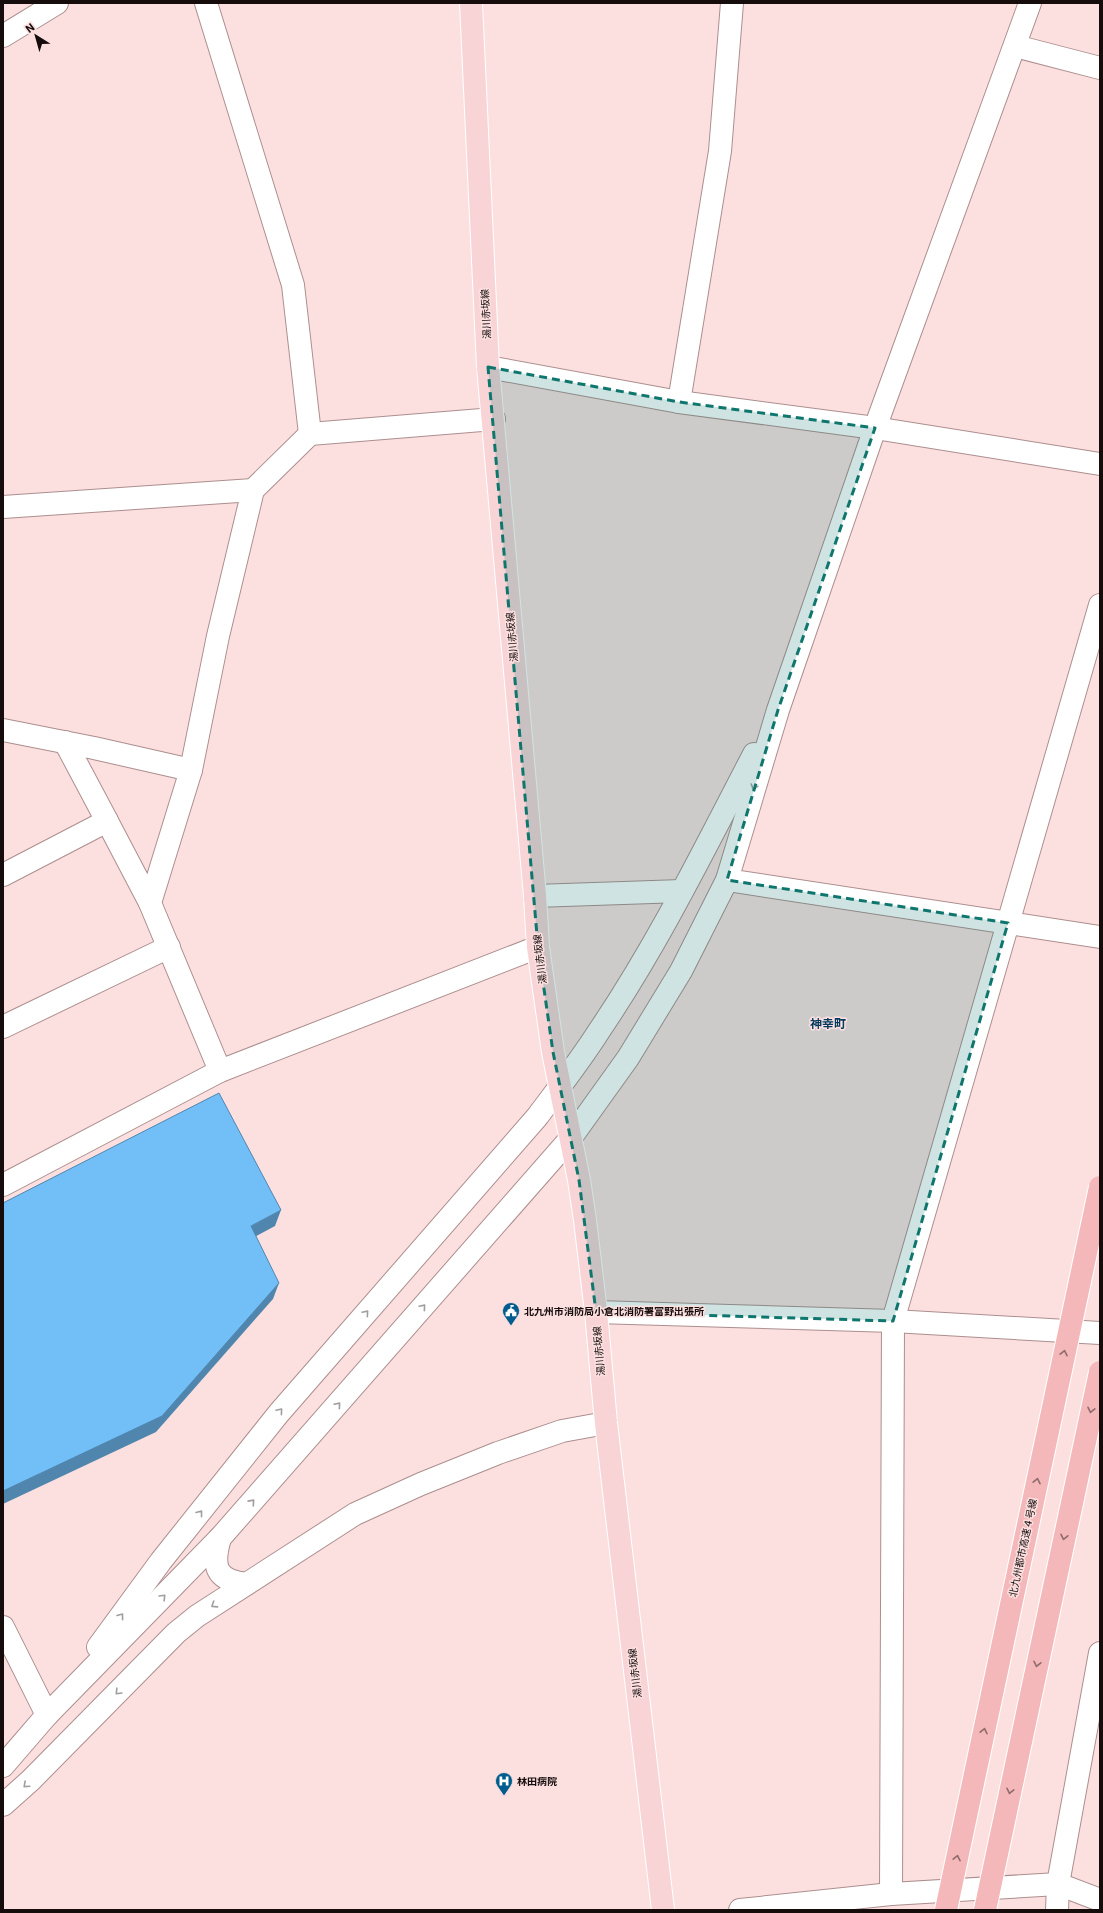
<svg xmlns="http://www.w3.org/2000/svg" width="1103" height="1913" font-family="Roboto,'Noto Sans JP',sans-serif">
<rect width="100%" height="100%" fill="#fce0e0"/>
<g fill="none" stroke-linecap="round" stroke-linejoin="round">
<defs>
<g id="minor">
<polyline points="206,3 293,285 310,434"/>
<polyline points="3,36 57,3"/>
<polyline points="1015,46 1100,68"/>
<polyline points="488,367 679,402 875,428 1100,464"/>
<polyline points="679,402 720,151 732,3"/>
<polyline points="3,507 253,490"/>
<polyline points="3,730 94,748 191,770"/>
<polyline points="107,821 150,903"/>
<polyline points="3,875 107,821 65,742"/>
<polyline points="727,880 1100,937"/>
<polyline points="535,896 682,891"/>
<polyline points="3,1027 169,947"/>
<polyline points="220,1071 150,903 191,770 218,636 253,490 310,434 494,419"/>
<polyline points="3,1185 220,1071 538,947"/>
<polyline points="596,1312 893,1321 1100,1333"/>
<path d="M220,1538C212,1566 215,1580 246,1584"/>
<polyline points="3,1627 47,1715"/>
<path d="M98,1647L161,1561L279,1413L537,1117C558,1089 580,1061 599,1031C658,944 705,848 754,754"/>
<polyline points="3,1766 47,1715 220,1538 570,1139 628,1058 681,971 727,880 778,710 875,428 1030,3"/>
<polyline points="3,1805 31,1780 176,1633 197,1616 355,1514 421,1484 498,1453 562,1431 606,1423"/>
<polyline points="891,1894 893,1321 1100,605"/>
<polyline points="740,1910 891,1894 1058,1884 1100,1900"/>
<polyline points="1057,1910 1058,1884 1100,1653"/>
</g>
<polyline id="major" points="471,3 488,367 535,896 538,947 553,1052 579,1180 585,1220 596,1312 606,1423 663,1910"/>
</defs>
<use href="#minor" stroke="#ad8e8e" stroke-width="24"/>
<use href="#major" stroke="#fff" stroke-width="24"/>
<use href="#minor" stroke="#fff" stroke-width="22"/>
<use href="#major" stroke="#f8d4d6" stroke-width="22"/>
<defs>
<g id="highway-bridge">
<polyline points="946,1910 1100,1187"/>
<polyline points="985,1910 1100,1372"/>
</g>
</defs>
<use href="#highway-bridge" stroke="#fff" stroke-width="24" stroke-linecap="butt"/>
<use href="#highway-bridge" stroke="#f4b8ba" stroke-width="22"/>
</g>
<g fill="#5086ae">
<polygon points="281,1210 275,1226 245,1242 251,1226"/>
<polygon points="279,1283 273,1299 156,1432 3,1504 3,1491"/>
</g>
<polygon fill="#72bff8" stroke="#5086ae" points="219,1093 281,1210 251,1226 279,1283 162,1416 3,1491 3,1203"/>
<defs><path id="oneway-chevron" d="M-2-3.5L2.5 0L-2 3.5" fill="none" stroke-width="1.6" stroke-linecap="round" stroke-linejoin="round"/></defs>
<g stroke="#a29e9e">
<use href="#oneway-chevron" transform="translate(754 787) rotate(107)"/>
<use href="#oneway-chevron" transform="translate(423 1307) rotate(-49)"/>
<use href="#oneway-chevron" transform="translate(366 1313) rotate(-49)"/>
<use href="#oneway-chevron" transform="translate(338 1405) rotate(-49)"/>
<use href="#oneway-chevron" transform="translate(280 1411) rotate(-50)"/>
<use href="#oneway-chevron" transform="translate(252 1502) rotate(-48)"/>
<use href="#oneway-chevron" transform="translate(200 1513) rotate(-52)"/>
<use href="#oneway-chevron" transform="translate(163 1597) rotate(-46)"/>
<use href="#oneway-chevron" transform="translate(214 1605) rotate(147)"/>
<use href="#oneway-chevron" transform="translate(121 1616) rotate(-53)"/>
<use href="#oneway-chevron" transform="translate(118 1692) rotate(134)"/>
<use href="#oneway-chevron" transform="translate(26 1785) rotate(138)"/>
</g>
<g stroke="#906b6c">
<use href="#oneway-chevron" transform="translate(1064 1353) rotate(-78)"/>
<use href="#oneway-chevron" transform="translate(1091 1410) rotate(102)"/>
<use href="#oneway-chevron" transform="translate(1037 1481) rotate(-78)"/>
<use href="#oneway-chevron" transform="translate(1064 1537) rotate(102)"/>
<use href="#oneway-chevron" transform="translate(1037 1664) rotate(102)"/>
<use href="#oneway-chevron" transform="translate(984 1731) rotate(-78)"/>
<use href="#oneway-chevron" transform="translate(1010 1791) rotate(102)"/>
<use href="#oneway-chevron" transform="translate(957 1858) rotate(-78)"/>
</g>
<path fill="#0f766e" fill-opacity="0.2" stroke="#0f766e" stroke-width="3" stroke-dasharray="8 5" stroke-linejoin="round" d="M488,367L679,402L875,428L778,710L727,880L1008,923L893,1321L596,1312L579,1180L553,1052L538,947Z"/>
<defs>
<symbol id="civic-pin" viewBox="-11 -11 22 30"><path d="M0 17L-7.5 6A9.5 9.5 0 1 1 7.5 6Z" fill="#025c8d" stroke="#fce0e0"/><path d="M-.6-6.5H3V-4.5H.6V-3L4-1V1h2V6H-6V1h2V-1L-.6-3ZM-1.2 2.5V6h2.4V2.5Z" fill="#fff"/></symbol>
<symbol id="hospital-pin" viewBox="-11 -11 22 30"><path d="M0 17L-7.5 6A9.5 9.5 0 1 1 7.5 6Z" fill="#025c8d" stroke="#fce0e0"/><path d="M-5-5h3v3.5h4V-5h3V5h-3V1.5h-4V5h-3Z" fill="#fff"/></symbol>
</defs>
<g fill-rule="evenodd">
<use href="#civic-pin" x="501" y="1301" width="20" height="27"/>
<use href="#hospital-pin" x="494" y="1771" width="20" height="27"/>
</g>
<g text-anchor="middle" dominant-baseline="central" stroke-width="3" stroke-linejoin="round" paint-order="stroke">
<g font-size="10" fill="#160c0c" stroke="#fce0e0">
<text transform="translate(486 314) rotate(-93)">湯川赤坂線</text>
<text transform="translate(512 637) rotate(-95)">湯川赤坂線</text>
<text transform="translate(540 959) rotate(-97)">湯川赤坂線</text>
<text transform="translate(599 1351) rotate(-95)">湯川赤坂線</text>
<text transform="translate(1023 1548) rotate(-78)">北九州都市高速４号線</text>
<text transform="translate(635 1673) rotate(-97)">湯川赤坂線</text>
</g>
<g font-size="10" font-weight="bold" fill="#160c0c" stroke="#fce0e0" text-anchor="start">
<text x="524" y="1311">北九州市消防局小倉北消防署富野出張所</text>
<text x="517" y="1781">林田病院</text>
</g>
<g font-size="12" font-weight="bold" fill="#013a5c" stroke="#fce0e0">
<text x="828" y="1024">神幸町</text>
</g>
</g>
<rect width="1103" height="1913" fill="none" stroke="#160c0c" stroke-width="8"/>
<g transform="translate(36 36) rotate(323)" stroke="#fce0e0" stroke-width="3" paint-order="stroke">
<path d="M0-3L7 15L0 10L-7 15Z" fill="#160c0c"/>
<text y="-6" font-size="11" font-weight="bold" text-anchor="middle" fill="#160c0c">N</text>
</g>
</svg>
